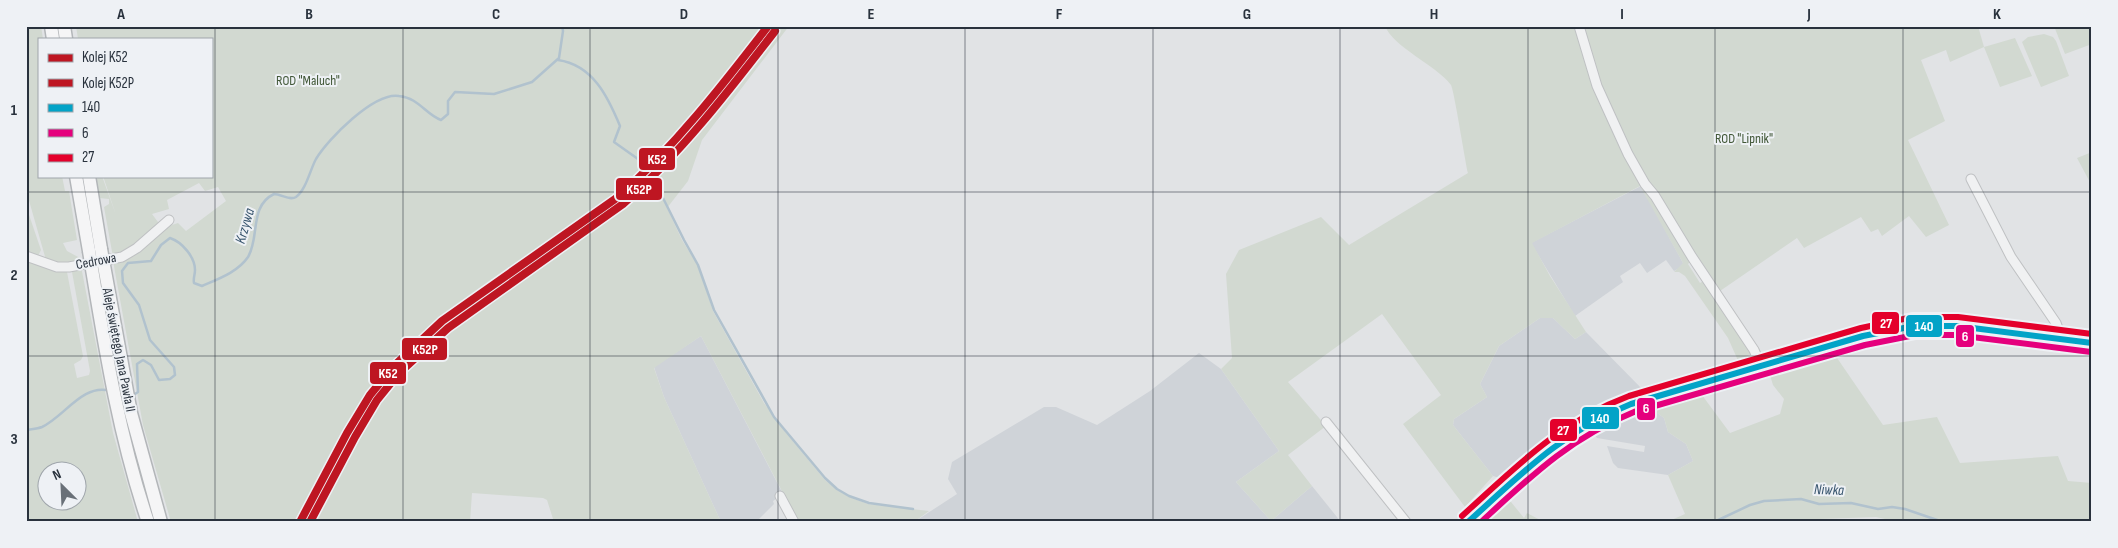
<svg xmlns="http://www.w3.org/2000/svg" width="2118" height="548" font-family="'Sofia Sans Condensed',sans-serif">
<rect width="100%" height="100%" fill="#e1e3e5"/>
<g fill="#cfd3d8">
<polygon points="1641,186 1683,263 1683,266 1674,271 1666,260 1647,273 1640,263 1620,276 1623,282 1575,316 1531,243"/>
<polygon points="1540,318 1553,318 1575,339 1586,332 1646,393 1597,408 1568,424 1542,443 1506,480 1493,476 1453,425 1454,419 1487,397 1480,384 1499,346"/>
<polygon points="701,336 783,494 773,501 774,504 756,522 721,522 664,397 654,367"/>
<polygon points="1199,353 1221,369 1279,451 1236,482 1271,521 1312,486 1341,522 914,522 957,494 948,479 952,462 1044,407 1056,407 1097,425 1150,391"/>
<polygon points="1645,407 1646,411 1656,412 1664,418 1668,432 1686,444 1693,461 1668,475 1618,468 1613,463 1607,446 1644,452 1645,446 1597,438 1595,435 1583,439 1576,438 1610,419"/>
</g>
<g fill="#d2d9d1" fill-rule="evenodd">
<polygon points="26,26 41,26 43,39 39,39 39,176 62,176 65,191 69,191 77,240 63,243 67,251 80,258 81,262 60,265 46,260 26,190"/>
<path d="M76,26H763C719,84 676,146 620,192C592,214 561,236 531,256C488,286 442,313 404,351C355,399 327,462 295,522H171L143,425L113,261L172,225L178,223L186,231L226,201L218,187L205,191L199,183L167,200L169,209L152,214L161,226L138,245L113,257L104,207L109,204V199L99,198L96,176H102L116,215L103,176H211V39H78Z"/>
<path d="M772,26H789L702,140L688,181L667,208L682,240L698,266L713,311L764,403L786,433L825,480L837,490L849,497L868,504L929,511L914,522H798L701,336L654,368L664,397L721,522H554L547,500L543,498L472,493L470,522H303C325,485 344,446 367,410C376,395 385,380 397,367C462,299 548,258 620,200C680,151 724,86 772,26Z"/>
<path d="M1385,26H1978L1984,47L2015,38L2032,76L2000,87L1984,47L1950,62L1946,50L1921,60L1945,121L1908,140L1949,225L1926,237L1909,216L1882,236L1878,229L1871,232L1861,217L1804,248L1797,238L1720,291L1696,256L1688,264L1700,283L1705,280L1750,349L1753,359L1752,362L1740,365L1728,338L1685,276L1679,272H1674L1683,263L1640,186L1532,243L1550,276L1586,332L1575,339L1553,318H1540L1499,346L1480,384L1487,397L1454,419L1453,425L1493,476L1465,507L1403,424L1441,395L1382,314L1288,382L1326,426L1288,455L1312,486L1271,521L1236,482L1279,451L1221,369L1232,358L1226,274L1239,250L1321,217L1349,245L1468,173C1465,160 1454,90 1451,85C1435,64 1394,48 1385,26Z"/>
<polygon points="2054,26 2092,26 2092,44 2065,54"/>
<polygon points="2044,34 2053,37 2056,41 2069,76 2041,87 2022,42 2028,37"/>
<polygon points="2092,152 2092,186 2077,158"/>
<polygon points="26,206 41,250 38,256 26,253"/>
<path d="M26,258L64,270L67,272L83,356L81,360L74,364L77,378L89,375L90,371L72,272L73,269L81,266L113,433L138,522H26ZM48,470H78V500H48Z"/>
<polygon points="1833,352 1883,425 1937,417 1960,463 2058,456 2068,481 2092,483 2092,522 1899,522 1876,517 1820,519 1814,522 1667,522 1685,514 1668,475 1693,461 1686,444 1668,432 1664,418 1656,412 1657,403 1699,391 1730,433 1780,414 1784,399 1773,385 1769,372"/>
<polygon points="1507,497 1524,518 1527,513 1544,522 1485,522"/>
</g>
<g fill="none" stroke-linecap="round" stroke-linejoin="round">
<g stroke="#b1c2ce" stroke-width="2.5">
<path d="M558,60C593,65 608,97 620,126L614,142L645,164"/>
<polyline points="653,178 684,240 698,265 714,310 774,417 825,478 837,489 849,496 869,503 913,509"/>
<path d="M132,396L138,392L137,364L143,360L151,365L159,380L170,379L175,375L174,367L150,340L139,305L123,283L122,271L128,263L151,261L161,245L170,238C182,242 195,257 195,270C195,275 193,278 194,283L202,286C218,279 238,272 248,257C260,237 249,206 274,194C281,194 290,201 296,197C306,190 310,170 316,159C328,139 374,92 399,96C419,98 425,114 441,120L448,114V101L455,92L494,94L532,82L559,58L563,31L562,26"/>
<path d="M26,430C31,429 37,429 42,427C64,417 83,383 110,391"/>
<polyline points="1714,522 1750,505 1764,501 1801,499 1819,504 1851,503 1878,509 1892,507 1905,509 1943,522"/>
</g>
<defs>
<g id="minor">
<polyline points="1579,26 1597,86 1628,154 1645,184 1655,196 1692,257 1754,350 1761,366"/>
<polyline points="1971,179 2011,257 2056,323 2062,339"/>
<polyline points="26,256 57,267 69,267 122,257 137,248 169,220"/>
<polyline points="1326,422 1406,522"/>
<polyline points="780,496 794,522"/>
</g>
<path id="major" d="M1468,522C1521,475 1562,427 1631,404L1863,336L1914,326H1957L2092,343"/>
<g id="highway">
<polyline points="51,26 53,39"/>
<polyline points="64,26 66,39"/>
<polyline points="76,176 89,251"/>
<polyline points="89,176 101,249"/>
</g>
</defs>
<use href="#minor" stroke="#bfc1c3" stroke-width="11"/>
<use href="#major" stroke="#bdc0c3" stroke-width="14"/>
<use href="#highway" stroke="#b3b6b9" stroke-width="15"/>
<use href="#minor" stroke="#f0f1f2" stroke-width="9"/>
<use href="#major" stroke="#f5f5f6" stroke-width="11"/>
<use href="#highway" stroke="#f5f5f6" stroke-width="12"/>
<defs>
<g id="highway-bridge">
<polyline points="101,249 131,413 161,522"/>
<path d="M89,251C104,342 118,434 148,522"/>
</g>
</defs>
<use href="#highway-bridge" stroke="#b3b6b9" stroke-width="15" stroke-linecap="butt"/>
<use href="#highway-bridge" stroke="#f5f5f6" stroke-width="12"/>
<defs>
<path id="bus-1" d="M1468,522C1521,474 1563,431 1631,404L1863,336L1914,326H1957L2092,343"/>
<path id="bus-2" d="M1481,522C1531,476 1570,438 1634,412L1865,345L1915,335H1956L2091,352"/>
<path id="bus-3" d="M1462,516C1516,467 1559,422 1629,396L1861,328L1913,317H1958L2092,334"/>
</defs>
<use href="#bus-1" stroke="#eef1f5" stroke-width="10"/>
<use href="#bus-2" stroke="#eef1f5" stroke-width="10"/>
<use href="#bus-3" stroke="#eef1f5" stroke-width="10"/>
<use href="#bus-1" stroke="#02a3c7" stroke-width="6"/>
<use href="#bus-2" stroke="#e5007d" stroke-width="6"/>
<use href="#bus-3" stroke="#e4002b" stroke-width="6"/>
<defs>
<path id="rail-1" d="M300,522L347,433L370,395L393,367L442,321L618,197C675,146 721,87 768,26"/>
<path id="rail-2" d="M310,522L355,437L377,400L399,373L448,328L623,204C681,153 728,92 775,31"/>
</defs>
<use href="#rail-1" stroke="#eef1f5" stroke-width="11"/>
<use href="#rail-2" stroke="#eef1f5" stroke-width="11"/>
<use href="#rail-1" stroke="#be1622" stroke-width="8"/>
<use href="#rail-2" stroke="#be1622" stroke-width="8"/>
</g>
<path fill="none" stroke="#29323d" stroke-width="1" stroke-opacity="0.55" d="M215,26V522M403,26V522M590,26V522M778,26V522M965,26V522M1153,26V522M1340,26V522M1528,26V522M1715,26V522M1903,26V522M26,192H2092M26,356H2092"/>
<g text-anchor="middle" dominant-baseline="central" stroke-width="4" stroke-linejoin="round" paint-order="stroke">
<g font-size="14" fill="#415737" stroke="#eef1f5">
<text x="308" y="80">ROD "Maluch"</text>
<text x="1744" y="138">ROD "Lipnik"</text>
</g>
<g font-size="14" fill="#29323d" stroke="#eef1f5">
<text transform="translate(96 261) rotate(-11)">Cedrowa</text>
<text transform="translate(119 350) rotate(79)">Aleje świętego Jana Pawła II</text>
</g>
<g font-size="15" font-style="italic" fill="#37546d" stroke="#eef1f5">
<text transform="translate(245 226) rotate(-74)">Krzywa</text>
<text transform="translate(1829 490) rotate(2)">Niwka</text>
</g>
</g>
<g stroke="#eef1f5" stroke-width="2">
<rect x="638" y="147" width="38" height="24" rx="5" fill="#be1622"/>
<rect x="615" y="177" width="48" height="24" rx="5" fill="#be1622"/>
<rect x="1871" y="311" width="29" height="24" rx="5" fill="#e4002b"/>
<rect x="1905" y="314" width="38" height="24" rx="5" fill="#02a3c7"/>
<rect x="1955" y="324" width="20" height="24" rx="5" fill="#e5007d"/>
<rect x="401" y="337" width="47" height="24" rx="5" fill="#be1622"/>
<rect x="369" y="361" width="38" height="24" rx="5" fill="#be1622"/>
<rect x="1636" y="397" width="20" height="24" rx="5" fill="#e5007d"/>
<rect x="1581" y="406" width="39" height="24" rx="5" fill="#02a3c7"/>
<rect x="1549" y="418" width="29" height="24" rx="5" fill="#e4002b"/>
</g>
<g font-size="14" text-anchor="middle" font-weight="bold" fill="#fff">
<text x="657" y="164">K52</text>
<text x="639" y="194">K52P</text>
<text x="1886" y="328">27</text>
<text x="1924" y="331">140</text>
<text x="1965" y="341">6</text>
<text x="425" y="354">K52P</text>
<text x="388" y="378">K52</text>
<text x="1646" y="413">6</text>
<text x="1600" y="423">140</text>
<text x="1563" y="435">27</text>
</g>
<rect width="2118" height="548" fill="none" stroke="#eef1f5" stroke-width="55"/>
<rect x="38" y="38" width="175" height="140" fill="#eef1f5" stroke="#9fa5ab"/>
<rect x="48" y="54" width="25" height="8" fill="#be1622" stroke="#9fa5ab"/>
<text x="82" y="62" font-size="15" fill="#29323d">Kolej K52</text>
<rect x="48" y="79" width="25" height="8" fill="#be1622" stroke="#9fa5ab"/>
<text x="82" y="88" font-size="15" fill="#29323d">Kolej K52P</text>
<rect x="48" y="104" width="25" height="8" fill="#02a3c7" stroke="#9fa5ab"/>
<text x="82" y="112" font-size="15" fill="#29323d">140</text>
<rect x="48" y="129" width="25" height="8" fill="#e5007d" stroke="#9fa5ab"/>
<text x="82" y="138" font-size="15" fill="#29323d">6</text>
<rect x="48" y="154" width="25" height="8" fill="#e4002b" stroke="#9fa5ab"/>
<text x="82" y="162" font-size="15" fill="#29323d">27</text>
<g transform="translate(62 486) rotate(336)"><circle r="24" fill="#eef1f5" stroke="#9fa5ab"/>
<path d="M0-4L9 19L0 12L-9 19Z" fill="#697078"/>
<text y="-8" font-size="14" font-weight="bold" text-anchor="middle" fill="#29323d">N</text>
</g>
<rect x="28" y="28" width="2062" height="492" fill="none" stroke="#29323d" stroke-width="2"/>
<g font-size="16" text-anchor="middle" font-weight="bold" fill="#29323d">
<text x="121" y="19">A</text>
<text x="309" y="19">B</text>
<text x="496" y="19">C</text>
<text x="684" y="19">D</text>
<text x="871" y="19">E</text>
<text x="1059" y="19">F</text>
<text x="1247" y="19">G</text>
<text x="1434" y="19">H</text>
<text x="1622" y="19">I</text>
<text x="1809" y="19">J</text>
<text x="1997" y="19">K</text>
<text x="14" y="115">1</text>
<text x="14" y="280">2</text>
<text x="14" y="444">3</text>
</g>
</svg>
